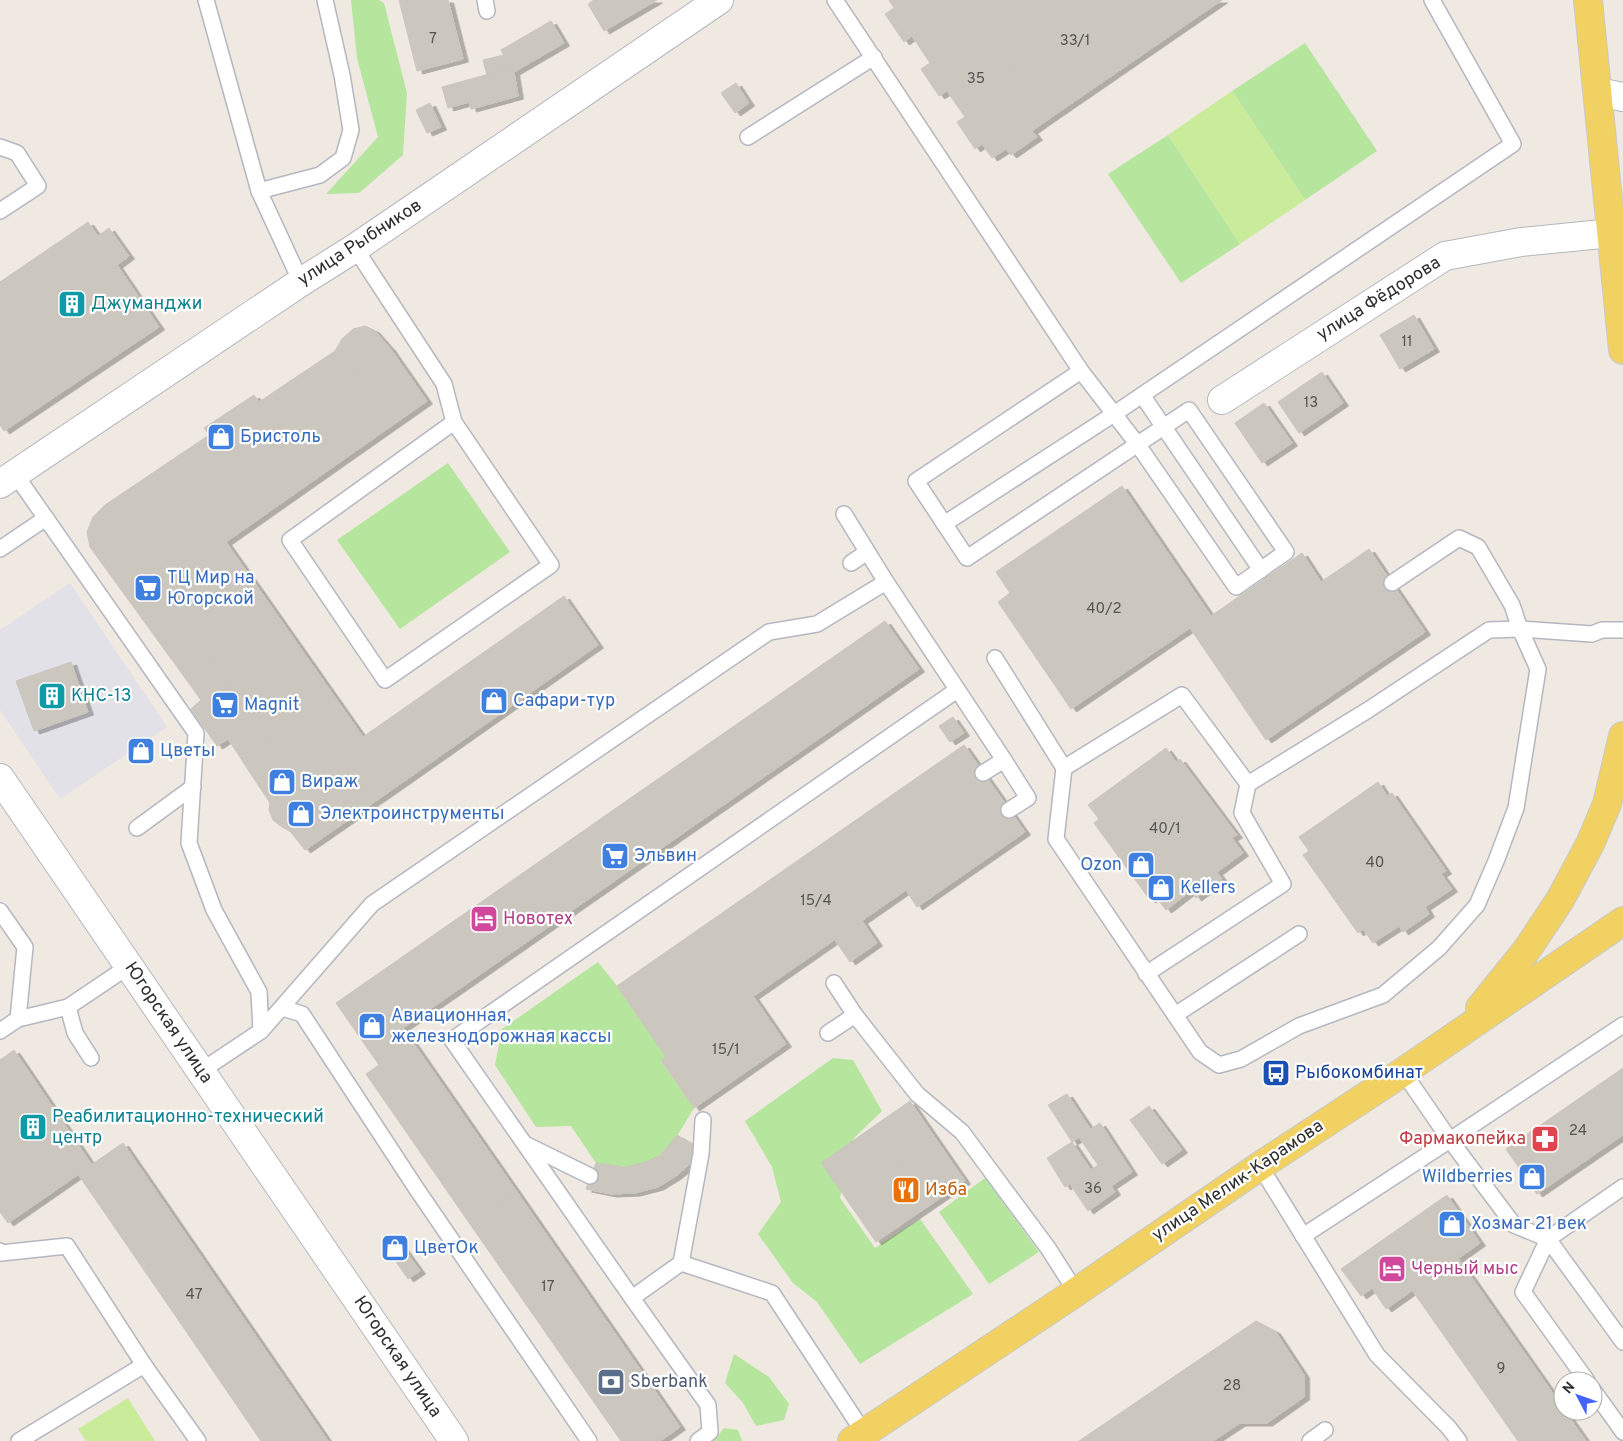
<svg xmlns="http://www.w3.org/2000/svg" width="1623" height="1441" font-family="Overpass,sans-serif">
<defs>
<filter id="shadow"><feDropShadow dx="5.5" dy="3" stdDeviation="0" flood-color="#0004"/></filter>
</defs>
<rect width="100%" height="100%" fill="#efe9e1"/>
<polygon fill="#e3e1e8" points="70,583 167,727 60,799 0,710 0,630"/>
<g fill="#b6e59e">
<polygon points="351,0 379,0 384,3 407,93 403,155 359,193 326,194 378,137 357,58"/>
<polygon points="1305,43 1377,151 1305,200 1232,91"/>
<polygon points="1168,135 1240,244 1181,283 1108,174"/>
<polygon points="448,463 510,552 400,629 337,540"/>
<path d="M598,962L617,986L666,1057L661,1061L694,1108C686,1121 672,1147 660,1155C641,1169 617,1168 596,1163L571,1126L536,1127L495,1065L502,1029Z"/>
<polygon points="833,1058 853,1060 882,1111 854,1138 840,1198 875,1248 920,1219 973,1294 860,1364 817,1302 793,1283 758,1234 781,1202 772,1167 745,1121"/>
<polygon points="985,1178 1039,1252 989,1284 939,1212"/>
<polygon points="734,1354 769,1377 789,1404 784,1420 756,1426 743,1403 725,1383"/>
<polygon points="724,1428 738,1430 742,1441 714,1441"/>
</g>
<g fill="#c9ec9a">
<polygon points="1232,91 1305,200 1240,244 1168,135"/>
<polygon points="128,1398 155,1441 86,1441 78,1429"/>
</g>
<g fill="#cbc7bf" stroke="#cbc5ba" filter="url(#shadow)">
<polygon points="399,0 448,0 463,59 417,71"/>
<polygon points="594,0 657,0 604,31 588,4"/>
<polygon points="889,0 971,0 979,11 970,17 1005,69 1013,64 1031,88 1023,93 1043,123 1032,131 1037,137 1011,155 1006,149 992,158 982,144 975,149 957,122 965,117 947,91 939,96 921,69 930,63 912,36 904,42 885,14 894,8"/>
<polygon points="971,0 1222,0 1043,123 1023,93 1031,88 1013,64 1005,69 970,17 979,11"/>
<polygon points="551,21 564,43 514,72 501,50"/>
<polygon points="504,55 511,68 487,75 483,60"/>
<polygon points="511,68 514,72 518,96 471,109 469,102 448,108 442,87"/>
<polygon points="736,83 749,103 735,113 721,93"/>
<polygon points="430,103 441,127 427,133 416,110"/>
<polygon points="88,222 98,236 109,228 129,256 117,265 159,327 4,431 0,425 0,282"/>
<polygon points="1414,315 1434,349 1400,369 1380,335"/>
<polygon points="365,326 374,330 390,348 144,521 186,581 166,595 322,818 396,766 406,780 305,850 290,831 282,827 273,820 269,810 270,803 228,739 217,746 191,709 201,700 90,547 87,532 93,517 105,505 209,435 204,428 254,395 259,402 335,351 342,339 353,329"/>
<polygon points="390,348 427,401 226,542 363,737 564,596 598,645 406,780 396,766 322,818 166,595 186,581 144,521"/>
<polygon points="1322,372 1343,403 1299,433 1278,402"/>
<polygon points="1264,403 1292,443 1262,463 1235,423"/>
<polygon points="1122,486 1211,616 1302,553 1321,582 1369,549 1425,632 1266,740 1190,628 1071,709 998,602 1010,593 996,572"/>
<polygon points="885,621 919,669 403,1028 517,1192 470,1224 366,1074 379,1065 336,1003"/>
<polygon points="71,662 88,712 34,731 16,681"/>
<polygon points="953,717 964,733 950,742 939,726"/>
<polygon points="964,745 1025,832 917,907 906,890 666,1057 617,986"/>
<polygon points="1166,748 1176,762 1180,759 1237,835 1232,838 1243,853 1217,872 1222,879 1196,898 1191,891 1166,910 1155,896 1150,900 1094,823 1099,819 1088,805"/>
<polygon points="1378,782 1387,796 1392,793 1446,871 1441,874 1452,889 1425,907 1429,914 1403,932 1399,926 1373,943 1363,929 1358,933 1329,892 1303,855 1309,851 1299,837"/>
<polygon points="862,921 877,943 850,962 835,940"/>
<polygon points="753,996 786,1044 694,1108 661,1060"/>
<polygon points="14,1050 92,1165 8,1223 0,1212 0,1060"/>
<polygon points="1623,1068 1623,1135 1537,1194 1506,1149"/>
<polygon points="1067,1094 1091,1130 1072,1142 1048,1105"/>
<polygon points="910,1101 936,1139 847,1200 821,1163"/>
<polygon points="1149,1106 1182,1150 1162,1164 1130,1120"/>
<polygon points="1100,1123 1119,1152 1098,1165 1079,1137"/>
<polygon points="677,1135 699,1148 689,1165 676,1176 658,1187 635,1193 611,1194 586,1189 596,1163 624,1167 643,1163 661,1155"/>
<polygon points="936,1139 965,1181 876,1242 847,1200"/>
<polygon points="1072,1142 1091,1170 1065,1187 1047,1158"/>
<polygon points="123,1143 328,1441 261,1441 192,1340 78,1174"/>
<polygon points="1119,1152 1132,1172 1111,1186 1098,1165"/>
<polygon points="1098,1165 1115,1192 1088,1211 1070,1184"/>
<polygon points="517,1192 680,1427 660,1441 621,1441 470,1224"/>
<polygon points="1447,1195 1480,1243 1386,1309 1372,1288 1361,1296 1341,1269"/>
<polygon points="394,1235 420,1271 408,1279 383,1243"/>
<polygon points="1458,1258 1563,1408 1563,1411 1565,1411 1586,1441 1518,1441 1412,1290"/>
<polygon points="1256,1321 1275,1331 1304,1375 1304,1397 1267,1423 1240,1423 1213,1441 1079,1441"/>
</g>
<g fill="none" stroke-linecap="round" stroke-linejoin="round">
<defs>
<g id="lane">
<polyline points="206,0 259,191 301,282"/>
<polyline points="485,0 487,11"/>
<polyline points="835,0 1081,371 1138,445 1236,587 1286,552 1189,410 967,558 916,481 1081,371"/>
<polyline points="748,137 874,57"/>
<polyline points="0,147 17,153 38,186 0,211"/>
<polyline points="259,191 320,175 343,158 351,130 342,75 325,0"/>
<polyline points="355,248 444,384 454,422 551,565 385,680 290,540 454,422"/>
<polyline points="1142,395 1261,570"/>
<polyline points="15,474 196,733 189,843 214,910 259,992 261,1031"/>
<polyline points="844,514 886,582 1004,760 1028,798 1009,810"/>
<polyline points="944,524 1114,414 1513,144 1432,0"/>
<polyline points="0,549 46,518"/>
<polyline points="851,563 867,552"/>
<polyline points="995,658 1064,768"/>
<polyline points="983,773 1004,760"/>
<polyline points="1248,784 1182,695 1064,768 1056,839 1200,1052 1219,1065 1241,1059 1299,1026 1383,995 1439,948 1477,905 1496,861 1516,808 1538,669 1520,629 1512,605 1478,547 1459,538 1392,583"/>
<polyline points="137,828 193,787"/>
<polyline points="0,911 25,947 18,1019"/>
<polyline points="1146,974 1283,884 1242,813 1248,784 1368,710 1489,630 1520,629 1592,634 1602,630 1623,630"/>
<polyline points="834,983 855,1015 917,1094 962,1132 1048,1248 1076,1292"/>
<polyline points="68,1007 75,1033 91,1058"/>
<polyline points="282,1008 302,1014 416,1188 589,1441"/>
<polyline points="1175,1015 1299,934"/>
<polyline points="0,1031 18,1019 68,1007 129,966"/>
<polyline points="828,1033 855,1015"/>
<polyline points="201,1071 261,1031 372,904 769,632 817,624 886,582"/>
<polyline points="1403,1072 1450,1140 1514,1225 1548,1239 1623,1342"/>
<polyline points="527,1145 590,1176"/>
<polyline points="1260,1166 1377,1355 1449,1428 1459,1441"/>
<polyline points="1303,1236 1450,1140 1623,1025"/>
<polyline points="0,1251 1,1253 67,1246 144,1365 198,1441"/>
<polyline points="681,1263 701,1154 703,1120"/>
<polyline points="632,1298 681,1263 772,1293 864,1433"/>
<polyline points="1587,1381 1523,1292 1548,1239 1623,1187"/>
<polyline points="1593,1390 1623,1432"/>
<polyline points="19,1441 144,1365"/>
<polyline points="698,1441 710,1432 708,1405 632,1298 452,1040 957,690"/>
<polyline points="1310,1441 1325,1430"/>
</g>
<g id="street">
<polyline points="1598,92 1623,97"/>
<polyline points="1222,400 1445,256 1521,242 1612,233"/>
<polyline points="0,484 301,282 355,248 719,0"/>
</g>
<polyline id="secondary" points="0,778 454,1441"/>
<g id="primary">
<polyline points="1588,0 1623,350"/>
<polyline points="1480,1008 1526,951 1560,900 1590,844 1607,804 1623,736"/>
<polyline points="852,1441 1076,1292 1260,1166 1403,1072 1623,921"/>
</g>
</defs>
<use href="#lane" stroke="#b4b7c1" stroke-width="18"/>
<use href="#street" stroke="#b4b7c1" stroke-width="30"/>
<use href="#secondary" stroke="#b4b7c1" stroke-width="30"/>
<use href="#primary" stroke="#c9c9c9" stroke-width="30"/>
<use href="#lane" stroke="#fff" stroke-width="15"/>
<use href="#street" stroke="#fff" stroke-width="28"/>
<use href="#secondary" stroke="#fff" stroke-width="28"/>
<use href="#primary" stroke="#f2d163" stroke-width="28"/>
</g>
<defs>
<symbol id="building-square" viewBox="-11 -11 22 22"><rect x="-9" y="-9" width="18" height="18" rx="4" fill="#0f9aa8" stroke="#fff"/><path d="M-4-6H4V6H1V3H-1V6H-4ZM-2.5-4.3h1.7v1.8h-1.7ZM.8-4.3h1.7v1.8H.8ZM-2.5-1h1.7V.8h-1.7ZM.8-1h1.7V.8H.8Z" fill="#fff"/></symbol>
<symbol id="shop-square" viewBox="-11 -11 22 22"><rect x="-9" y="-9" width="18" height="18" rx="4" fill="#3f7fe0" stroke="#fff"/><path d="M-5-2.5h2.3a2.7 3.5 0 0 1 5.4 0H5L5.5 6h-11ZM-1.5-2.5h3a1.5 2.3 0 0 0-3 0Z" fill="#fff"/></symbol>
<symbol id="supermarket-square" viewBox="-11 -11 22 22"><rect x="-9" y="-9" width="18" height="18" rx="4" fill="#3f7fe0" stroke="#fff"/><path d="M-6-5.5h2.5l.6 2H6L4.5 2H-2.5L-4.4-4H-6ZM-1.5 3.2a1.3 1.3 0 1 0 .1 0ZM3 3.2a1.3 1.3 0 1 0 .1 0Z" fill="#fff"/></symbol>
<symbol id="hotel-square" viewBox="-11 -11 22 22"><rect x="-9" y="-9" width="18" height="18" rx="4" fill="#d1479c" stroke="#fff"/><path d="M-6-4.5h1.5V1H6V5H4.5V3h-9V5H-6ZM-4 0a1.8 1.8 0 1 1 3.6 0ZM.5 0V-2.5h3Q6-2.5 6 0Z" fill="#fff"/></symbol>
<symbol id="bus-square" viewBox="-11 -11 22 22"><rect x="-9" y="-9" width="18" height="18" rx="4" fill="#1a4fb4" stroke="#fff"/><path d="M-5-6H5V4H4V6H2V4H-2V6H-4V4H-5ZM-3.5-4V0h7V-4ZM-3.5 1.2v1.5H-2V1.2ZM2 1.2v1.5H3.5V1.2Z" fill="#fff"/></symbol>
<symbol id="pharmacy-square" viewBox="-11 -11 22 22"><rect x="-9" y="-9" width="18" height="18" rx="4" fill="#e0444e" stroke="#fff"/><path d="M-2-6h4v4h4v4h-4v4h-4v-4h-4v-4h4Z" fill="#fff"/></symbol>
<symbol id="restaurant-square" viewBox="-11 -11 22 22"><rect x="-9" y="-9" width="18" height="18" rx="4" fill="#e8710a" stroke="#fff"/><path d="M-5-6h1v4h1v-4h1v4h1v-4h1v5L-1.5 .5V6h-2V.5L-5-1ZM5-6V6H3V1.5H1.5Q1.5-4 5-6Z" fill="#fff"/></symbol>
<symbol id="bank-square" viewBox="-11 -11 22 22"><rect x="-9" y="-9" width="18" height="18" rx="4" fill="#5c6f8a" stroke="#fff"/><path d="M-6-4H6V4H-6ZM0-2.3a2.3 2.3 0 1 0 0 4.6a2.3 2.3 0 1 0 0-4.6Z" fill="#fff"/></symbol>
</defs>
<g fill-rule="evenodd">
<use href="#building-square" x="56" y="288" width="32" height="32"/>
<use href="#shop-square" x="205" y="421" width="32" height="32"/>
<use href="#supermarket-square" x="132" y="572" width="32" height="32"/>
<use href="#building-square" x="36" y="680" width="32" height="32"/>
<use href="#shop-square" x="478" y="685" width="32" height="32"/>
<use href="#supermarket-square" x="209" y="689" width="32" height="32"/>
<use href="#shop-square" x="125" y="735" width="32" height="32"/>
<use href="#shop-square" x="266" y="766" width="32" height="32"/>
<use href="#shop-square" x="285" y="798" width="32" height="32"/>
<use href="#supermarket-square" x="599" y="840" width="32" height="32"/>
<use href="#shop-square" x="1125" y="849" width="32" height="32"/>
<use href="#shop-square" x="1145" y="872" width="32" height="32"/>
<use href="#hotel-square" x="468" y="903" width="32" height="32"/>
<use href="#shop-square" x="356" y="1010" width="32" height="32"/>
<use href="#bus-square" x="1260" y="1057" width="32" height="32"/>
<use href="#building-square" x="17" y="1111" width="32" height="32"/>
<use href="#pharmacy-square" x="1529" y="1123" width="32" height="32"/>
<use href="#shop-square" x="1516" y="1161" width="32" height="32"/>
<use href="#restaurant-square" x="890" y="1174" width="32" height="32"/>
<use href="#shop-square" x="1436" y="1208" width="32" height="32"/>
<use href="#shop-square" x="379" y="1232" width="32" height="32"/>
<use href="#hotel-square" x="1376" y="1253" width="32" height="32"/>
<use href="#bank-square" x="595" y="1366" width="32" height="32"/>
</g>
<g text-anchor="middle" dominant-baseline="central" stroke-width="4.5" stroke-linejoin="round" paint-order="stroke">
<g font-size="15" fill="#555452">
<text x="433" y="39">7</text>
<text x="1075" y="41">33/1</text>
<text x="976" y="79">35</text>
<text x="1407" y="342">11</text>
<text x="1311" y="403">13</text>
<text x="1104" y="609">40/2</text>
<text x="1165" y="829">40/1</text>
<text x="1375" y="863">40</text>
<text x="816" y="901">15/4</text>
<text x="726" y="1050">15/1</text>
<text x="1578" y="1131">24</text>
<text x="1093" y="1189">36</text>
<text x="548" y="1287">17</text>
<text x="194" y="1295">47</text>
<text x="1501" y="1369">9</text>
<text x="1232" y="1386">28</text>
</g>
<g font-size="18" fill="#2e2e2e" stroke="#fff">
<text transform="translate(360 243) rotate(-33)">улица Рыбников</text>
<text transform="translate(1379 299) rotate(-32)">улица Фёдорова</text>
<text transform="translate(168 1023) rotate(56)">Югорская улица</text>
<text transform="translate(1238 1181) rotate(-34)">улица Мелик-Карамова</text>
<text transform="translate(397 1357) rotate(56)">Югорская улица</text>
</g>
<g font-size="18" fill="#0d838f" stroke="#fff" text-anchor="start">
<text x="91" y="304">Джуманджи</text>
<text x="71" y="696">КНС-13</text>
<text x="52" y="1117">Реабилитационно-технический<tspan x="52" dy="21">центр</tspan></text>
</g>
<g font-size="18" fill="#366cbe" stroke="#fff" text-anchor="start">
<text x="240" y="437">Бристоль</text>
<text x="167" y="578">ТЦ Мир на<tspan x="167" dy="21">Югорской</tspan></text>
<text x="513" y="701">Сафари-тур</text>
<text x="244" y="705">Magnit</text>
<text x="160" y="751">Цветы</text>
<text x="301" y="782">Вираж</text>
<text x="320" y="814">Электроинструменты</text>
<text x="634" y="856">Эльвин</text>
<text x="1122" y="865" text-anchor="end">Ozon</text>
<text x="1180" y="888">Kellers</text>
<text x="391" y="1016">Авиационная,<tspan x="391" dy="21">железнодорожная кассы</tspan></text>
<text x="1513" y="1177" text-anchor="end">Wildberries</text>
<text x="1471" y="1224">Хозмаг 21 век</text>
<text x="414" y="1248">ЦветОк</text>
</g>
<g font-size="18" fill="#b23c85" stroke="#fff" text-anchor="start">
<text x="503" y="919">Новотех</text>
<text x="1411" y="1269">Черный мыс</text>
</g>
<g font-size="18" fill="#164399" stroke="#fff" text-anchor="start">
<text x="1295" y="1073">Рыбокомбинат</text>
</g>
<g font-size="18" fill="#be3a42" stroke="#fff" text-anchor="end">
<text x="1526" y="1139">Фармакопейка</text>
</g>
<g font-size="18" fill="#c56008" stroke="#fff" text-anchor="start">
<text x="925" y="1190">Изба</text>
</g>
<g font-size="18" fill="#4e5e75" stroke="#fff" text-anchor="start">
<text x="630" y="1382">Sberbank</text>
</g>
</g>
<g transform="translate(1578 1396) rotate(311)"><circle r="24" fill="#ffffff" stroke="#ababab"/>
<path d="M0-4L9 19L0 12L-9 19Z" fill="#4264fb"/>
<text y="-8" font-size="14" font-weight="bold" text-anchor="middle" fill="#2e2e2e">N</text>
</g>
</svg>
